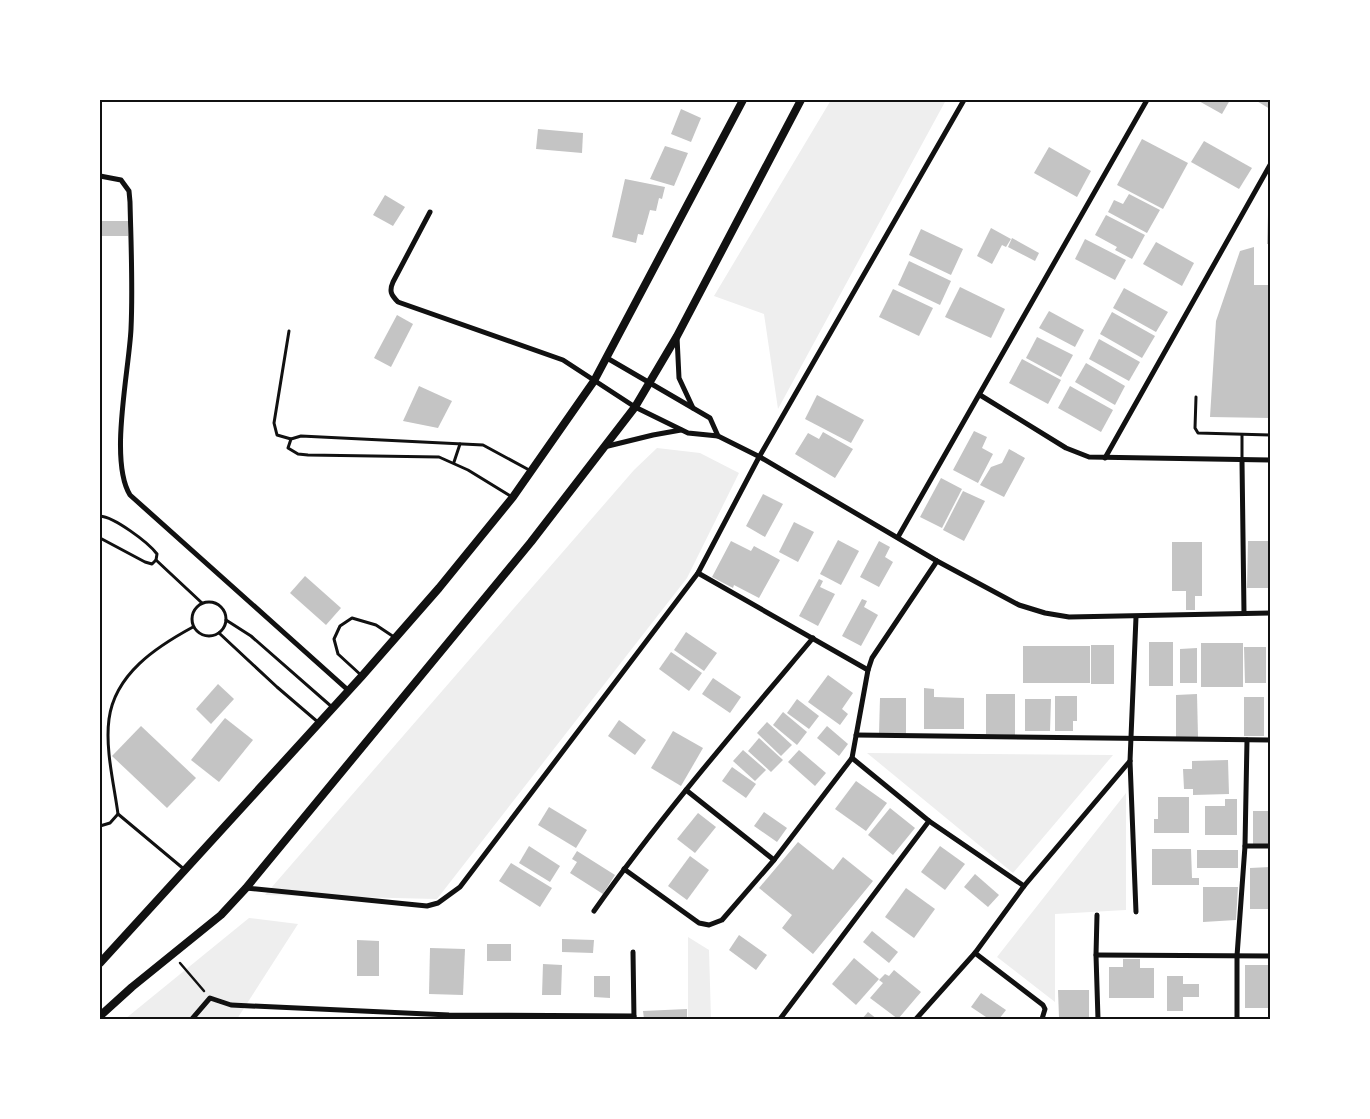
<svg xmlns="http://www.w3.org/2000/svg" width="1370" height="1119" font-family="Mulish,sans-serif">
<rect width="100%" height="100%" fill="#fff"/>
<g fill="#eee">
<polygon points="831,100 946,100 778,409 764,314 714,296"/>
<polygon points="657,448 700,453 739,473 687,578 437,899 265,895 634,470"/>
<polygon points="867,753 1113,755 1013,873"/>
<polygon points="1126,793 1126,910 1055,914 1055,1002 997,957"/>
<polygon points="249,918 298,924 237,1019 125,1019"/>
<polygon points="688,937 709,950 711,1019 688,1019"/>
</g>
<g fill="#c4c4c4">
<polygon points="1197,100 1230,100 1222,114"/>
<polygon points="1255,100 1270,100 1270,109"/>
<polygon points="681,109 701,118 691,142 671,134"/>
<polygon points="538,129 583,133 582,153 536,149"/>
<polygon points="1142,139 1188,163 1163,209 1117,185"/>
<polygon points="1204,141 1252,168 1239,189 1191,162"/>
<polygon points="665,146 688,153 674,186 650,179"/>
<polygon points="1049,147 1091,171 1077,197 1034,173"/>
<polygon points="625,179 665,187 662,199 659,198 656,211 650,210 643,235 638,234 636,243 612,237"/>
<polygon points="1129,194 1160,210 1147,233 1108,212 1114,200 1123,204"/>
<polygon points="385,195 405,207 393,226 373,215"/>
<polygon points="1106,215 1145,235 1132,259 1115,250 1117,247 1095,235"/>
<polygon points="1268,215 1270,215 1270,244 1267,244"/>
<rect x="100" y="221" width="28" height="15"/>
<polygon points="991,228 1011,239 1006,247 1002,245 992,264 977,256"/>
<polygon points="921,229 963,249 951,275 909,255"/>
<polygon points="1012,238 1039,253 1035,261 1008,247"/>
<polygon points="1085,239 1126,260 1115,280 1075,259"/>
<polygon points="1156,242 1194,263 1182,286 1143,264"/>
<polygon points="1254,247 1254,285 1270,285 1270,418 1210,417 1216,321 1240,251"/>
<polygon points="909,261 951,281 940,305 898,285"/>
<polygon points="960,287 1005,309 991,338 945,317"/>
<polygon points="1124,288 1168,312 1156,332 1113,308"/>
<polygon points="893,289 933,308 919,336 879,317"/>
<polygon points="1049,311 1084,330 1075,347 1039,328"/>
<polygon points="1112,312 1155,336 1142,358 1100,334"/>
<polygon points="397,315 413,324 391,367 374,358"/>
<polygon points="1037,337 1073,355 1061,377 1026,358"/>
<polygon points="1099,339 1140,362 1129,381 1089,359"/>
<polygon points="1022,359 1061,380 1048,404 1009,383"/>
<polygon points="1086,363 1125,386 1115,405 1075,382"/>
<polygon points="419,386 452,401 438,428 403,421"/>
<polygon points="1070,386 1113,410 1101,432 1058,408"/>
<polygon points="817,395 864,420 851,443 805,419"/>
<polygon points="974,431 987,437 982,448 993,454 978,483 953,470"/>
<polygon points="823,432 853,449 835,478 795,454 808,433 819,439"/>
<polygon points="1009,449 1025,458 1004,497 980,485 991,467 1002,463"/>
<polygon points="941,478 962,489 942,528 920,517"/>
<polygon points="963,491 985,501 964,541 943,530"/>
<polygon points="763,494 783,504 765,537 746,526"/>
<polygon points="794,522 814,532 798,562 779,552"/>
<polygon points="838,540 859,551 841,585 820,574"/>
<polygon points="731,541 751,551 754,546 780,560 759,598 734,585 733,588 712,577"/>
<polygon points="879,541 890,547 885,557 893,562 879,587 860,577"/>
<polygon points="1248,541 1270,541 1270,588 1247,588"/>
<polygon points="1172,542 1202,542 1202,596 1195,596 1195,610 1186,610 1186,591 1172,591"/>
<polygon points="305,576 341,608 326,625 290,593"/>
<polygon points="819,579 823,581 820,587 835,594 818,626 799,616"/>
<polygon points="862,599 867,601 864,607 878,615 861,646 842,636"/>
<polygon points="686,632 717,653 704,671 674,650"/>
<rect x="1268" y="639" width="2" height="42"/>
<rect x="1149" y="642" width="24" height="44"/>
<rect x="1201" y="643" width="42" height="44"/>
<rect x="1091" y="645" width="23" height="39"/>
<rect x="1023" y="646" width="67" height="37"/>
<polygon points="1244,647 1266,647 1266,683 1245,683"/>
<polygon points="1197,648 1197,683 1180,683 1180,649"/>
<polygon points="671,652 702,673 689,691 659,669"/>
<polygon points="828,675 853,693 842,709 848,714 840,725 808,702"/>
<polygon points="713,678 741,697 730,713 702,694"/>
<polygon points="218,684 234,699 211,724 196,709"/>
<polygon points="924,688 934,689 934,697 964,698 964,729 924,729"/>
<polygon points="986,694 1015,694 1015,735 986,734"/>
<polygon points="1197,694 1198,737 1176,737 1176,695"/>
<polygon points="1055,696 1077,696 1077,721 1073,721 1073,731 1055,731"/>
<rect x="1244" y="697" width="20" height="39"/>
<polygon points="880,698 906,698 906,734 879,734"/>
<polygon points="797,699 819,716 809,729 787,713"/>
<polygon points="1025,699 1051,699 1050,731 1025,731"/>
<polygon points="783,712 807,732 797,745 773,725"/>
<polygon points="225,718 253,740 219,782 191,760"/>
<polygon points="619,720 646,740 635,755 608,736"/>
<polygon points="767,722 792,745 781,756 757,733"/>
<polygon points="141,726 196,778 167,808 112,756"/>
<polygon points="827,726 848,744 839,756 817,738"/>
<polygon points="673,731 703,748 681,786 651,768"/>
<polygon points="759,738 783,760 771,772 748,751"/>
<polygon points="743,750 766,770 755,781 733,761"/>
<polygon points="799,750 826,773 815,786 788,762"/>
<polygon points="1228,760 1229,794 1193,795 1193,789 1184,789 1183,769 1192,769 1192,761"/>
<polygon points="732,767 756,784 746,798 722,781"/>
<polygon points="856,781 887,803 866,831 835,809"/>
<polygon points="1158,797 1189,797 1189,833 1154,833 1154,819 1158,819"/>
<polygon points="1225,799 1237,799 1237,835 1205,835 1205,806 1225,806"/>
<polygon points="549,807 587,830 576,848 538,825"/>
<polygon points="890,808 915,828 893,855 868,835"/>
<rect x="1253" y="811" width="17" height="33"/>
<polygon points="764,812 787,828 777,842 754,826"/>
<polygon points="698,813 716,827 695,853 677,839"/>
<polygon points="798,842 833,870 843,857 873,881 813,954 782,928 792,915 759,888"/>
<polygon points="529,846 560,866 550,882 519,863"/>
<polygon points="940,846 965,864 945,890 921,872"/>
<polygon points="1152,849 1191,849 1192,878 1199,878 1199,885 1152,885"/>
<rect x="1197" y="850" width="41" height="18"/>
<polygon points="577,851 615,875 603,894 570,873 577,862 572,859"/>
<polygon points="690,856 709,870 687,900 668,886"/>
<polygon points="511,863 552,888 540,907 499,881"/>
<polygon points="1270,867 1270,909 1250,909 1250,868"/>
<polygon points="975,874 999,895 988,907 964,887"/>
<polygon points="1203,887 1238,887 1236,920 1203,922"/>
<polygon points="906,888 935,909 914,938 885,917"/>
<polygon points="872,931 898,952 889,963 863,942"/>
<polygon points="739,935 767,955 756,970 729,950"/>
<polygon points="562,939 594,940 593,953 562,952"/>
<polygon points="357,940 379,941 379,976 357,976"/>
<rect x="487" y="944" width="24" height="17"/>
<polygon points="430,948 465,949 463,995 429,994"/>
<polygon points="854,958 879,979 856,1005 832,984"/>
<polygon points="1123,959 1140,959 1140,968 1154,968 1154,998 1109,998 1109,967 1123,967"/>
<polygon points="543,964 562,965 561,995 542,995"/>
<rect x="1245" y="965" width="25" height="43"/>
<polygon points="894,970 921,992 898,1019 870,998 883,983 879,980 885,974 889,976"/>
<polygon points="594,976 610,976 610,998 594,997"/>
<polygon points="1167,976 1183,976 1183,984 1199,984 1199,997 1183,997 1183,1011 1167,1011"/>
<polygon points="1058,990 1089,990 1089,1017 1059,1018"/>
<polygon points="981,993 1006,1010 999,1019 989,1019 971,1007"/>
<polygon points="687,1009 687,1019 644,1019 643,1011"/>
<polygon points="868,1012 877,1019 862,1019"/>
</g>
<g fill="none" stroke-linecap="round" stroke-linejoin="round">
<polyline stroke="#111" stroke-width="2.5" points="180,963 204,991"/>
<g stroke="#111" stroke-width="3">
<polyline points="289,331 274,423 277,435 291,439"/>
<polyline points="1196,397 1195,428 1198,433 1270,435"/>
<polyline points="1242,435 1242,460"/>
<polyline points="454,462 460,444"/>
<polyline points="512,497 468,470 439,457 308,455 298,454 288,448 291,439 301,436 483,445 531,471"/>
<path d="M100,516C114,517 148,542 157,554L156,560L202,603"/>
<polyline points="100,538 145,562 152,564 156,560"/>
<circle cx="209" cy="619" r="17"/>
<polyline points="226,620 251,636 332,707"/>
<polyline points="219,633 277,687 319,723"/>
<polyline points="362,676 338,654 334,639 340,626 352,618 376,625 394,637"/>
<polyline points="100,826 110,823 118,814"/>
<path d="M185,870L118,814C114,784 105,749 109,719C115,674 156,647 193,627"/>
</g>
<g stroke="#111" stroke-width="5">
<path d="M100,176L121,180L129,191L130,202C131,244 133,287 131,329C129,371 109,461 130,495L349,691"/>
<path d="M430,212L393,282C389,291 391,295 398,302L563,360L635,407L688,433L718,436L760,457L937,561L1019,605L1045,613L1069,617L1270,613"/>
<polyline points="677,337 679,378 693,408"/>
<polyline points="607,358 710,418 718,436"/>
<polyline points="980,395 1066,448 1089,457 1270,460"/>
<polyline points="604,447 653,435 681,430"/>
<polyline points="1105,458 1270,165"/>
<polyline points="1242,461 1244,613"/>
<polyline points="898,537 1147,100"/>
<polyline points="698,573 868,670"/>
<polyline points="1136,617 1130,761 1136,912"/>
<polyline points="856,735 1270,740"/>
<polyline points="852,758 929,821 1024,886"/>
<polyline points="686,790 774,860"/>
<polyline points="1245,846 1270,846"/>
<polyline points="624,869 699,923 709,925 722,920 774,860 852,758 868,670 872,658 937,561"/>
<polyline points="246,888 427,906 438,903 460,887 698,573 758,459 964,100"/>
<path d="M594,911C661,816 738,727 813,638"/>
<polyline points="1097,915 1096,955 1098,1019"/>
<polyline points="633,952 634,1019"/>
<polyline points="975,953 1043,1005 1045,1009 1042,1019"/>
<polyline points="1096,955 1270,956"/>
<polyline points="192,1019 210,998 231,1005 449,1015 634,1016"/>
<polyline points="780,1019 929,821"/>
<polyline points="916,1019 975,953 1024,886 1130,761"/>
<polyline points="1237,1019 1237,956 1245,846 1247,740"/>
</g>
<g stroke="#111" stroke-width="8">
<polyline points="100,963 362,676 439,588 513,497 594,381 743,100"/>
<polyline points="100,1016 132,987 221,915 246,888 531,542 635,407 677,336 801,100"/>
</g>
</g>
<rect width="1370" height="1119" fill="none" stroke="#ffffff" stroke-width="202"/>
<rect x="101" y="101" width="1168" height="917" fill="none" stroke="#111" stroke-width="2"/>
</svg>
